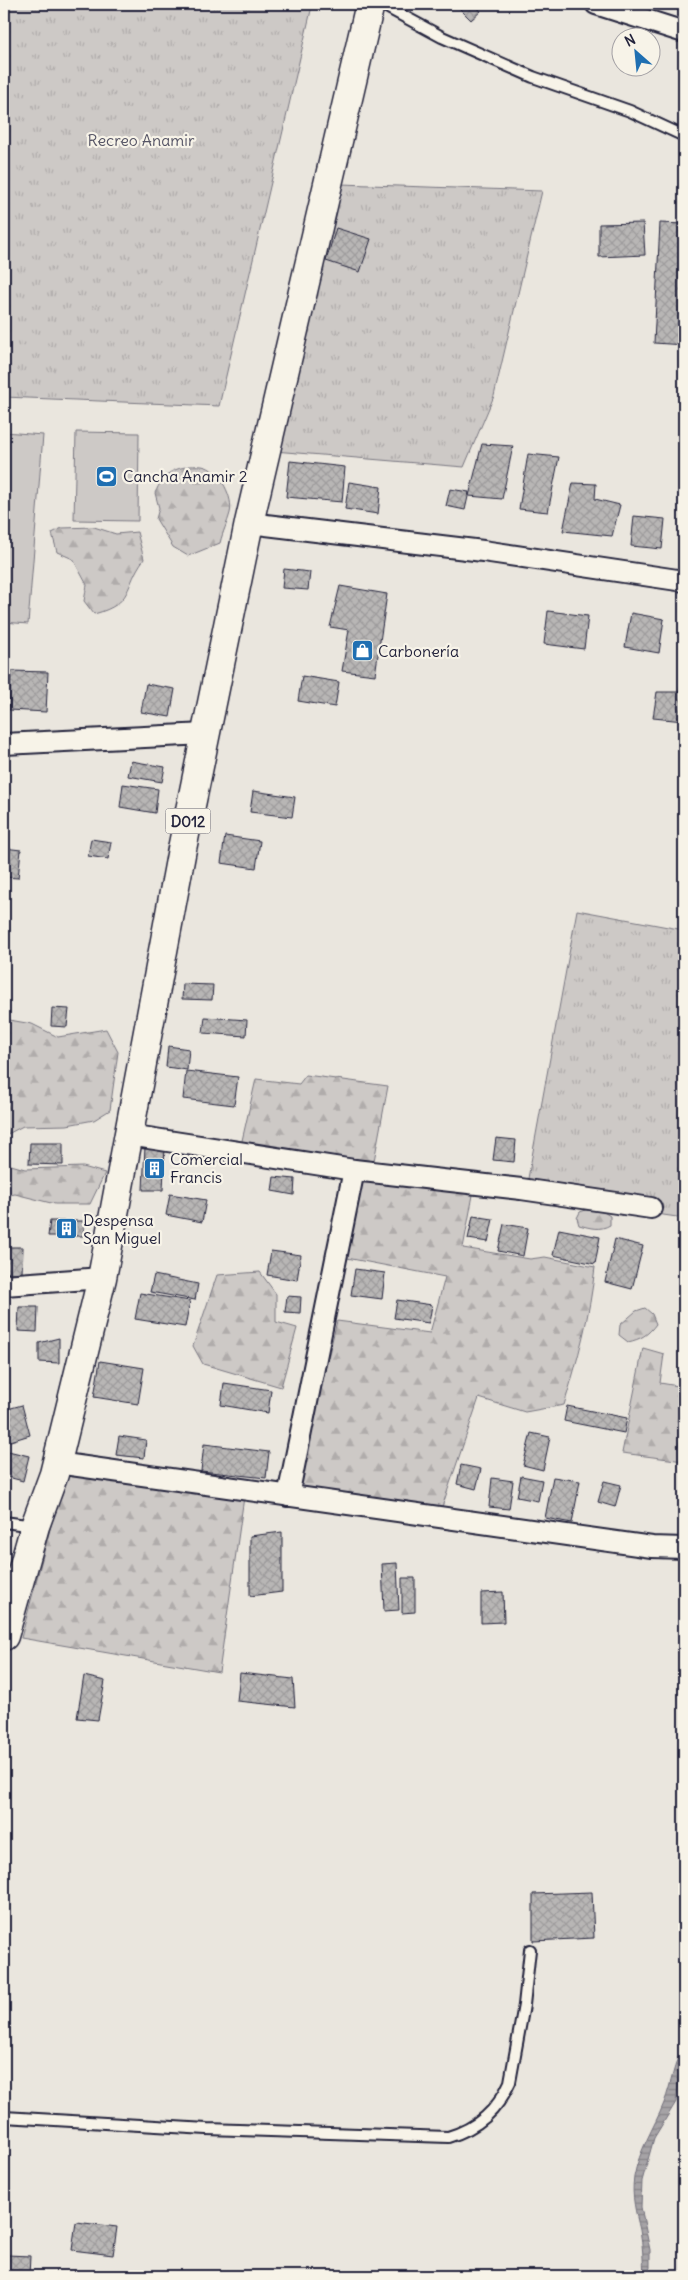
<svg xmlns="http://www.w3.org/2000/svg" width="688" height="2280" font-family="Delius,sans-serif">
<defs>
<pattern id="grass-tufts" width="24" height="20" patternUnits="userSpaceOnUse" patternTransform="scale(1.25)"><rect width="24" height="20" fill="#cdc9c6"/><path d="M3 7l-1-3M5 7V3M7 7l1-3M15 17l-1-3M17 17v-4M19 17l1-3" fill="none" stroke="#b0acab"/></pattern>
<pattern id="forest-firs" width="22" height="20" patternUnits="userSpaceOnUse" patternTransform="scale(1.25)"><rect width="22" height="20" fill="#cdc9c6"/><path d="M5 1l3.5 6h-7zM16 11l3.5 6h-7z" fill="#b0acab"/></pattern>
<pattern id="water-rules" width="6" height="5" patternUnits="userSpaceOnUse" patternTransform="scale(1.25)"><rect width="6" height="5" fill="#a6a3a6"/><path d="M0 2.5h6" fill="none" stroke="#878488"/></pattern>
<pattern id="building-cross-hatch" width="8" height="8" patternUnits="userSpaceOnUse" patternTransform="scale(1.25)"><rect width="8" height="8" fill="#b8b6b5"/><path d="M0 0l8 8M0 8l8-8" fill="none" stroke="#9e9c9d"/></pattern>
</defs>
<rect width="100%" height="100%" fill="#eae6de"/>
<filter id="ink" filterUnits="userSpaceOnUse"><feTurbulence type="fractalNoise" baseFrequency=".02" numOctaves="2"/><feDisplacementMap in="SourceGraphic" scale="10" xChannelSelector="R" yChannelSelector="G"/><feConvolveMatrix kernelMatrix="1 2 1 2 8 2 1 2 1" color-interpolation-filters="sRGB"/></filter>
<g filter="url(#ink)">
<g fill="url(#grass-tufts)" stroke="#787680">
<polygon points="4,4 248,4 312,6 219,406 4,397"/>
<polygon points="341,184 542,191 494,396 464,467 274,451"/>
<polygon points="577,910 684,930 684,1218 525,1195"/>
</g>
<g fill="url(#forest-firs)" stroke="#787680">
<path d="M190,466C194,466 201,465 206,467C220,472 234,498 230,513C227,524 223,531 220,543L188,556L173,547L156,519L159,508L155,493C164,474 169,470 190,466Z"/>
<path d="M94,527L116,534L137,532L144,559C123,587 135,603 94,614L84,601L87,585L73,559L57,552L52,533L62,528Z"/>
<polygon points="4,1019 32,1024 58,1037 106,1029 118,1052 110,1110 94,1120 67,1125 23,1126 4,1136"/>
<polygon points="306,1075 388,1086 374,1161 241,1145 256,1079 299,1084"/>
<polygon points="4,1163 25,1169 83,1167 105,1173 90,1204 55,1204 15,1194 4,1196"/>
<path d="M362,1175L473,1195L463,1248L530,1259L545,1257L595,1267C590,1315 578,1359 564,1405L525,1412L479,1398L441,1510L296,1489L337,1321L430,1333L445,1277L347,1258Z"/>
<path d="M586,1210L602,1211L610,1216V1225C600,1231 590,1228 579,1225L577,1218L580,1212Z"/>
<polygon points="260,1272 276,1294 276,1322 297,1328 281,1387 203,1364 193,1346 217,1275"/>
<path d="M645,1308L652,1314L656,1324C648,1335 641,1339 628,1342L619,1335L620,1325L636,1311Z"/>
<polygon points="643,1348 664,1354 660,1383 684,1387 684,1461 622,1453"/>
<polygon points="65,1473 244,1497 219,1672 21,1638"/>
</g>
<g fill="#cdc9c6" stroke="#787680">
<polygon points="4,432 43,435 28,624 4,622"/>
<polygon points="76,432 139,433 138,521 74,520"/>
</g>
<path fill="url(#water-rules)" stroke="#716f7b" d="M684,2045V2058L681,2064L676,2102L654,2138L642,2181L641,2207L650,2250V2276H644C643,2261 643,2245 640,2230C636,2213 631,2196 634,2177C639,2150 654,2128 664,2103C672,2082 673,2065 684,2045Z"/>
<g fill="url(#building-cross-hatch)" stroke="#22223b">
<polygon points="461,4 473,4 481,11 471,20 458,7"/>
<polygon points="643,223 645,255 599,257 599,224"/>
<polygon points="660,223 684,224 684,345 654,343"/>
<polygon points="336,228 371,239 360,272 326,261"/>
<polygon points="482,444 513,446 502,499 469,496"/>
<polygon points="528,454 559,457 548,512 519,509"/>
<polygon points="290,461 345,467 342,502 286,497"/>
<polygon points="349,482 381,487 378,514 345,509"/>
<polygon points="573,483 596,484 595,499 620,505 612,536 563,531"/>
<polygon points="450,489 469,492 465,510 446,506"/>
<polygon points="634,516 665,519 662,549 631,546"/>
<polygon points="284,569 310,572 308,590 282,588"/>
<polygon points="340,586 387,594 375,675 342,671 349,630 330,627"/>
<polygon points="548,611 588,616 584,649 544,644"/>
<polygon points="631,613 664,619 659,653 625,647"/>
<polygon points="11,671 48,672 46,712 9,710"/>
<polygon points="684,672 684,721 653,718 657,692 679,692"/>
<polygon points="302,676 339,682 335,707 298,701"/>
<polygon points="146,684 175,689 170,717 141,712"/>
<polygon points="131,761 165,767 162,782 128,776"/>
<polygon points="123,784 158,789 155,813 120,807"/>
<polygon points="253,791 295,797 292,817 250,812"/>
<polygon points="225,836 260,841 256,868 221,863"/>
<polygon points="91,839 111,842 108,859 88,856"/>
<polygon points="4,848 21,850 18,878 4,877"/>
<polygon points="183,984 213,985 212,1000 182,999"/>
<polygon points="52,1008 69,1009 67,1027 51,1026"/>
<polygon points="205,1017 247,1020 246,1036 203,1033"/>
<polygon points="168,1046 189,1049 187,1070 166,1067"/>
<polygon points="186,1071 238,1077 234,1105 183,1099"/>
<polygon points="496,1138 516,1140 514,1162 493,1160"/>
<polygon points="30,1143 63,1143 63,1165 29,1164"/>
<polygon points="145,1146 165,1147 163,1190 143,1190"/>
<polygon points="274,1177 295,1179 294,1195 272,1191"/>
<polygon points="170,1194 206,1200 202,1222 166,1215"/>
<polygon points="473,1216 493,1219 488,1242 468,1239"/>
<polygon points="50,1221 85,1221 83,1236 48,1236"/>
<polygon points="504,1224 528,1228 523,1256 498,1251"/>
<polygon points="559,1229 600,1237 595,1264 553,1255"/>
<polygon points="615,1239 643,1246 632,1289 605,1282"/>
<polygon points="4,1247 23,1247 22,1273 4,1273"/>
<polygon points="271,1251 301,1255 297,1280 267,1275"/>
<polygon points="355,1269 385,1273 382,1299 351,1295"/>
<polygon points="154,1275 198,1284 195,1300 150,1292"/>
<polygon points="140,1293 190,1301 185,1327 135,1319"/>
<polygon points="287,1296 301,1297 300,1313 285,1312"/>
<polygon points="397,1300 432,1305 429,1323 394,1318"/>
<polygon points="19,1307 38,1307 37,1332 18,1331"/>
<polygon points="59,1338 59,1363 39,1362 39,1343"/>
<polygon points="100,1361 144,1368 138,1404 94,1397"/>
<polygon points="224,1383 271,1390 268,1413 221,1405"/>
<polygon points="22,1405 30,1435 4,1443 4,1410"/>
<polygon points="567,1406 627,1418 624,1433 564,1421"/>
<polygon points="531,1433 550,1437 543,1470 523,1465"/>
<polygon points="119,1436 146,1440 144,1458 116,1455"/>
<polygon points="204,1444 269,1452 266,1478 201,1471"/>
<polygon points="4,1450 29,1456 23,1481 4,1476"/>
<polygon points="461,1465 481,1469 476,1489 457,1484"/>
<polygon points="521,1476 542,1480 538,1501 517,1497"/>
<polygon points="553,1477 580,1481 572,1523 545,1518"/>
<polygon points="492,1478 513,1481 509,1509 489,1507"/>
<polygon points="604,1481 621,1485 615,1507 598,1502"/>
<polygon points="282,1532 282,1592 250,1596 250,1536"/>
<polygon points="397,1563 399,1610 384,1611 382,1564"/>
<polygon points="402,1578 415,1578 415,1612 402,1613"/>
<polygon points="503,1592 504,1622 481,1623 481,1593"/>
<polygon points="240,1673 293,1679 295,1707 237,1701"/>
<polygon points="84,1676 105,1681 98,1720 77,1718"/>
<polygon points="592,1892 594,1938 533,1941 533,1894"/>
<polygon points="76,2222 117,2227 113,2255 72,2250"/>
<polygon points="7,2255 30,2256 29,2276 6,2276"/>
</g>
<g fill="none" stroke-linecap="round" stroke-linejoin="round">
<defs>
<g id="lane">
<polyline points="381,4 442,37 533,77 630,111 684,136"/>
<polyline points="4,1522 34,1526"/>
<path d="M4,2117L207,2129L448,2137C478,2128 497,2111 510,2082L524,2005L530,1950"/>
</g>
<g id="street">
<polyline points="596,4 684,32"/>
<polyline points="249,523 483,551 684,581"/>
<polyline points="4,744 205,734"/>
<polyline points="129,1135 354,1170 521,1189 651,1208"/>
<polyline points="4,1285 102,1278"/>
<polyline points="57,1463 652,1547 684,1548"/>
<polyline points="288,1496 354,1170"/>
</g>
<polyline id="primary" points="4,1636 35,1526 54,1474 102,1278 182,849 249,523 370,4"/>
</defs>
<use href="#lane" stroke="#22223b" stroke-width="14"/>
<use href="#street" stroke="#22223b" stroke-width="24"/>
<use href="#primary" stroke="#22223b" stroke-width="31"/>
<use href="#lane" stroke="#f7f3e8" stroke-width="10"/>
<use href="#street" stroke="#f7f3e8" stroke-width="20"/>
<use href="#primary" stroke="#f7f3e8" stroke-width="28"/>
</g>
</g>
<defs>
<symbol id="stadium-square" viewBox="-11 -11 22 22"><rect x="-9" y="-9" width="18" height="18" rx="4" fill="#1f6fb2" stroke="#f7f3e8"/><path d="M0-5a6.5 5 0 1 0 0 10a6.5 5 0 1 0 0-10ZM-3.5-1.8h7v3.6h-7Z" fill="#fff"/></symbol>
<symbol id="shop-square" viewBox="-11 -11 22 22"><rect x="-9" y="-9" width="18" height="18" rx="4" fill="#1f6fb2" stroke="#f7f3e8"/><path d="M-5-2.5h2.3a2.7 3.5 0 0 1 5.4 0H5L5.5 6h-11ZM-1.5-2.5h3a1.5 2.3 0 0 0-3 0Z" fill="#fff"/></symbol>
<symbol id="building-square" viewBox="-11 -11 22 22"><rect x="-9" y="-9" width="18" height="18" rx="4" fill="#1f6fb2" stroke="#f7f3e8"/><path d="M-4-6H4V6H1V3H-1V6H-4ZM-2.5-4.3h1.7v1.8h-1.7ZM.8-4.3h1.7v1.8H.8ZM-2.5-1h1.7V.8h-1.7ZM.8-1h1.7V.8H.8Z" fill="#fff"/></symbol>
</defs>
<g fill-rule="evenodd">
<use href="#stadium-square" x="94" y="464" width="25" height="25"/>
<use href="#shop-square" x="350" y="638" width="25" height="25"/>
<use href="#building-square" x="142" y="1156" width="25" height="25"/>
<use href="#building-square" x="54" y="1216" width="25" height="25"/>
</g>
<g text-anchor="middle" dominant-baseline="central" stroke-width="4.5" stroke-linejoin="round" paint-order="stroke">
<rect fill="#f7f3e8" stroke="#62616f" stroke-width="1" x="165.5" y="808.5" width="45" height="25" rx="4"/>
<g font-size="15" font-weight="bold" fill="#22223b">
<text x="188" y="821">D012</text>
</g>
<g font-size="16" fill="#555465" stroke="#f7f3e8">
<text x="141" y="140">Recreo Anamir</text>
</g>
<g font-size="16" fill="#22223b" stroke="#f7f3e8" text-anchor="start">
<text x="123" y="476">Cancha Anamir 2</text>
<text x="378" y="651">Carbonería</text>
<text x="170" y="1159">Comercial<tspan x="170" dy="18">Francis</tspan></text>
<text x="83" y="1220">Despensa<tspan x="83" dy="18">San Miguel</tspan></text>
</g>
</g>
<rect width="688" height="2280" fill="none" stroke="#f7f3e8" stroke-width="20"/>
<rect x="10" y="10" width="668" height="2260" fill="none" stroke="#22223b" stroke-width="2" filter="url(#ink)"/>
<g transform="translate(636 52) rotate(333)"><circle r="24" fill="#f7f3e8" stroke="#a29fa3"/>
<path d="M0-4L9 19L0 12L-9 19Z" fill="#1f6fb2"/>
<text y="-8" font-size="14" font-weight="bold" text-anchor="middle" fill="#22223b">N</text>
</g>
</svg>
